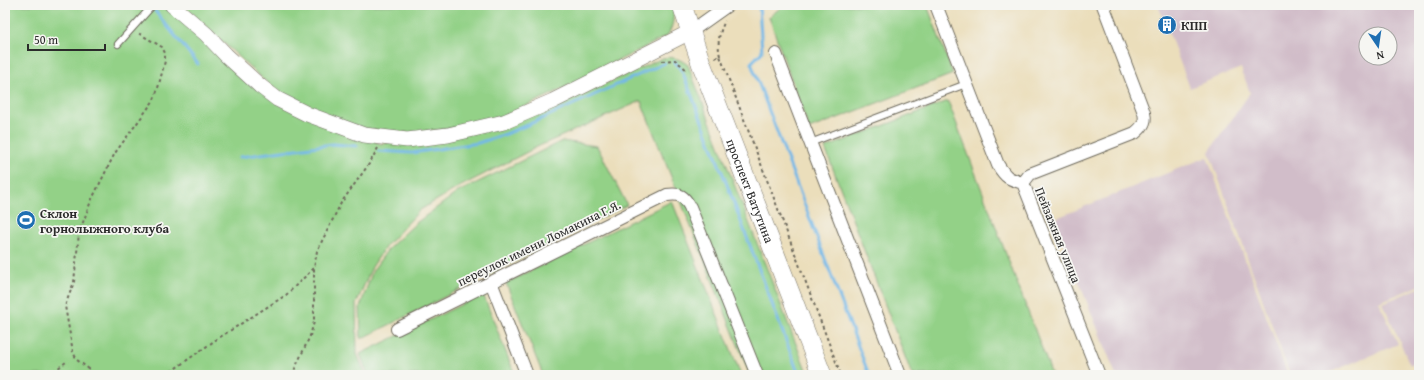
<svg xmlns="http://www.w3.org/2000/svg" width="1424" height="380" font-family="'Gentium Book Plus',serif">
<rect width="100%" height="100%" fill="#f6f6f2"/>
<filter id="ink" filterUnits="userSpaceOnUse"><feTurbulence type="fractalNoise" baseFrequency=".025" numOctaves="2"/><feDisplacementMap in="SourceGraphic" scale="8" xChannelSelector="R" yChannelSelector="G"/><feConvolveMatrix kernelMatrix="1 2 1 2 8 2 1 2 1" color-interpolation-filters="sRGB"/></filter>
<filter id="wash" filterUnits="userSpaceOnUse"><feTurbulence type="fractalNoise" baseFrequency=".012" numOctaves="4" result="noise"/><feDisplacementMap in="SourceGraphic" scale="16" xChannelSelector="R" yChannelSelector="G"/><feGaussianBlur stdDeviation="0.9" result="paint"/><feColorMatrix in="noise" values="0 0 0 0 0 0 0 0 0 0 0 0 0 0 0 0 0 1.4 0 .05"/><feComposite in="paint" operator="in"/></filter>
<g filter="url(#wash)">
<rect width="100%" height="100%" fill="#ebdebb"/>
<g fill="#d1bdc9" fill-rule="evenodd">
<path d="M1158,5H1419V286L1379,302L1398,344L1323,375H1290L1209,152L1250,93L1241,68L1190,88ZM1366,34H1390V58H1366Z"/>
<polygon points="1207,157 1288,375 1116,375 1054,219"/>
<polygon points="1419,288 1419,362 1410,365 1383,303"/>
</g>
<g fill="#93d187" stroke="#5f7e59">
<path d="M5,5H167L268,97L381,144L555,106L663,58C673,56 680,59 688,65L808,375H750L641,101L539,146L459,187L420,210L386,246L372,267L356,304L357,354L366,375H5Z"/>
<path d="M183,5H673C674,17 674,25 667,36L550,95L501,117L446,129L408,133L366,129L308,109L274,88L265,81Z"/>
<polygon points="784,5 927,5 953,74 809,129 769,17"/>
<polygon points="948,101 1052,375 912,375 825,148"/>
<polygon points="562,141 597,146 627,205 361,339 360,307 373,270 389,248 416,223 458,192"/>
<polygon points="672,201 741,375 543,375 506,283"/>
<polygon points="483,294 515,375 368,375 360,354"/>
</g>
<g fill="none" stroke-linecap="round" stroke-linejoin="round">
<g stroke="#72b8e8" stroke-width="3">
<polyline points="759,5 762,52 751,63 869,375"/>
<polyline points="155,11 198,64"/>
<polyline points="675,62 682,71 726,182 799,375"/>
<polyline points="378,151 412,153 478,143 506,134 539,120 665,63"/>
<polyline points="240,157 333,144 357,146"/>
</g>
</g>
</g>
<g filter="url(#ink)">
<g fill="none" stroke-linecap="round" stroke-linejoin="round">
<defs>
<g id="service">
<polyline points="118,44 153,5"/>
<polyline points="810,143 966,84"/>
</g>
<g id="minor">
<path d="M936,5L998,165C1006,178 1009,179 1023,183L1099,375"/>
<polyline points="690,32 728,5"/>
<polyline points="776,54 900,375"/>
<path d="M1023,183L1030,174L1135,133C1144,126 1147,120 1143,110L1103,5"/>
<polyline points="491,282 527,375"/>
<path d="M397,329L667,195C680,193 684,196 690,207L757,375"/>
</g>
<polyline id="tertiary" points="172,5 206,34 226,55 260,86 277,99 307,114 364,135 407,140 448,135 504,122 553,101 690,32"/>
<g id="primary">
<path id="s1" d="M682,5L701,63L822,375"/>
</g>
</defs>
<use href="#service" stroke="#6e6a5d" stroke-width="8"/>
<use href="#minor" stroke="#6e6a5d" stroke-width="14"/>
<use href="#tertiary" stroke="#6e6a5d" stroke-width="16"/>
<use href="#primary" stroke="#6e6a5d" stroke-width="20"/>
<g stroke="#6e6a5d" stroke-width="2" stroke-dasharray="3 3" stroke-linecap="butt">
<path d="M720,56C717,43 719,33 725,21"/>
<polyline points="715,58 720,56 841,375"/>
<polyline points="662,61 675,60 687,70"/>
<polyline points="49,375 66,362"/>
<polyline points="90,375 89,369 77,360 73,352 65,306 74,282 79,233 91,201 115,153 154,100 158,88 165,61 165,53 162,47 138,33"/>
<polyline points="166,375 217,339 286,295 314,268"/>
<polyline points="292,375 310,336 314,322 314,268 317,251 341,203 369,164 378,148"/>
</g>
<use href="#service" stroke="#fff" stroke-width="6"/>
<use href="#minor" stroke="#fff" stroke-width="12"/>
<use href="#tertiary" stroke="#fff" stroke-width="15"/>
<use href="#primary" stroke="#fff" stroke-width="19"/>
</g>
</g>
<defs>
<symbol id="building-disc" viewBox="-11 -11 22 22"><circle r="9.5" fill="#1f6fb2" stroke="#f6f6f2"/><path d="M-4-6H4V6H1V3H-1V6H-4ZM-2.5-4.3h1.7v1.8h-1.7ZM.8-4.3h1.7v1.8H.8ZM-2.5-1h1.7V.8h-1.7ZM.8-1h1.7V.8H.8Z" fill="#fff"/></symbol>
<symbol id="stadium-disc" viewBox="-11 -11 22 22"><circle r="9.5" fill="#1f6fb2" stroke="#f6f6f2"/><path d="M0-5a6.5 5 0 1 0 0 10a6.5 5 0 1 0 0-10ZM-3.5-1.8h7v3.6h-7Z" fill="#fff"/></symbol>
</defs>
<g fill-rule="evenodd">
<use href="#building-disc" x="1156" y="14" width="22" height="22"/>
<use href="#stadium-disc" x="15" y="209" width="22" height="22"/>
</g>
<g text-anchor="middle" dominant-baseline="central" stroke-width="3.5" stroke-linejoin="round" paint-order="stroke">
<g font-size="13" font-weight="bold" fill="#2b2b2b" stroke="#f6f6f2" text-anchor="start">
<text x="1181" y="25">КПП</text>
<text x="40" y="213">Склон<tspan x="40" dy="15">горнолыжного клуба</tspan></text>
</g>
<g font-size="13" fill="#2b2b2b" stroke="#f6f6f2">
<text stroke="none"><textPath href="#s1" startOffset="198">проспект Ватутина</textPath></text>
<text transform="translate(1058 235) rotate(68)">Пейзажная улица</text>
<text transform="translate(539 243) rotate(-26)">переулок имени Ломакина Г.Я.</text>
</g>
</g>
<rect width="1424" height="380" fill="none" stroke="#f6f6f2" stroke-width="20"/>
<g transform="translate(1378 46) rotate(167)"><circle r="19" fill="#f6f6f2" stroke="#a5a5a2"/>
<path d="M0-3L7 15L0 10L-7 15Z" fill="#1f6fb2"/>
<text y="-6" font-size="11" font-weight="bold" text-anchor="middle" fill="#2b2b2b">N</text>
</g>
<path d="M28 44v6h77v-6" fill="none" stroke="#2b2b2b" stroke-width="2"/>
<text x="34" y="44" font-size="12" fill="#2b2b2b" stroke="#f6f6f2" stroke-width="3" paint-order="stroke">50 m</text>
</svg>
